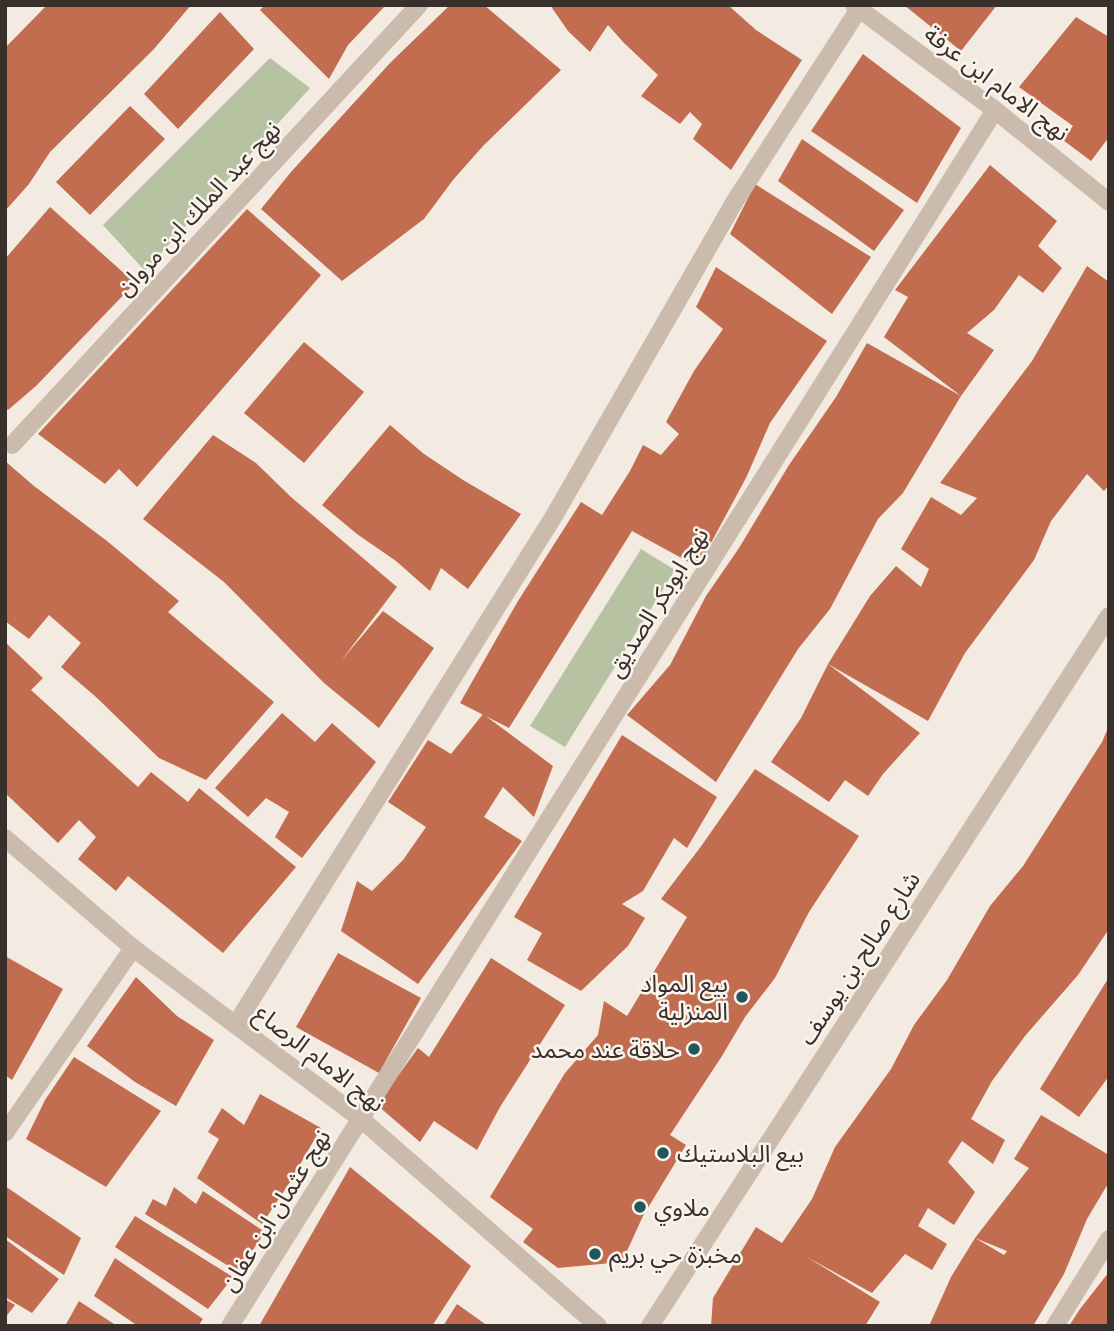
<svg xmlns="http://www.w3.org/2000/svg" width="1114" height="1331" font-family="Cabin,'Noto Sans Arabic',sans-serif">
<rect width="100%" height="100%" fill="#f3ebe1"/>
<g fill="#b6c2a1">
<polygon points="270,58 310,88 145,271 103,225"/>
<polygon points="641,549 675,570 565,747 530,726"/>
</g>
<g fill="#c26d50" fill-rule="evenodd">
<polygon points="47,5 191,5 154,49 50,152 29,184 5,211 5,48"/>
<polygon points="265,5 386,5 348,45 329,79 260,10"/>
<polygon points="450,5 484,5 561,70 483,146 453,180 424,219 342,281 261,209 291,172 390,63"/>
<polygon points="550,5 728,5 756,30 802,60 731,170 693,139 702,124 690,112 680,124 641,96 658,75 624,43 608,25 590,52 568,31"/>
<polygon points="904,5 997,5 961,51"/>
<polygon points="220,12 254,49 178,129 144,94"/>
<polygon points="1076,17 1109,37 1109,137 1091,161 1063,140 1073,126 1019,87"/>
<polygon points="863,54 961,128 917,203 811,131"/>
<polygon points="130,106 165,139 90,215 56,182"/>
<polygon points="802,139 904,210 874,251 778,181"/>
<polygon points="990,165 1057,221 1038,246 1062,268 1043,293 1019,275 994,310 967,333 994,350 961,396 903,493 878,519 830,609 798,649 716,782 627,715 670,665 706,596 739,548 789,465 836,397 867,343 961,396 884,337 908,297 895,290"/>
<polygon points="755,184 871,257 832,314 730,234"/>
<polygon points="50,207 135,283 36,386 8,410 5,408 5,259"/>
<polygon points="247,209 321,275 137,487 119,469 105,484 38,434"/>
<polygon points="1087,266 1109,282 1109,485 1104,491 1087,474 1051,521 1034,560 965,653 928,721 828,664 870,596 896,566 921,587 929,569 901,549 931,497 961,515 977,498 940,483 1032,361"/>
<polygon points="716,267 827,341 770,423 746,478 698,567 632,531 509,728 460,703 518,601 581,502 602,515 630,471 643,445 661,455 679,434 666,422 694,371 723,329 696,307"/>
<polygon points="304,342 364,392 304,463 244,413"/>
<polygon points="390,425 424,454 463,480 521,514 468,589 441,568 430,591 396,561 357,534 322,505"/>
<polygon points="213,435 256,463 291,497 397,587 341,661 383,611 434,648 379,728 324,683 224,582 143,519"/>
<polygon points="5,461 34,486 107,541 179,601 168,612 274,702 206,780 159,758 96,697 61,667 81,643 49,615 29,639 5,621"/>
<polygon points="5,642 43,678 31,690 138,787 151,772 188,802 199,788 296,867 223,953 128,876 116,891 78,859 96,837 79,820 58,843 5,793"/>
<polygon points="828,664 920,733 883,774 868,796 845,780 829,802 771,762 801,718"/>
<polygon points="282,713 315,742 332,723 376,762 302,858 275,837 289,812 266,798 248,817 215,788"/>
<polygon points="483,714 553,766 534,817 503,787 484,817 522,841 418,984 341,931 357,881 372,891 403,860 426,827 388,802 428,740 451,754"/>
<polygon points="1109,726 1109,929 1078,975 1025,1036 992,1081 971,1119 1005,1140 993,1164 962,1141 948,1162 975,1192 954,1225 928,1208 918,1226 947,1244 932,1270 905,1254 872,1293 807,1257 880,1302 865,1326 711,1326 713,1298 756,1227 782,1243 812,1199 835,1147 891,1069 914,1025 947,980 990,906 1023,866 1102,742"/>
<polygon points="622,735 717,797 687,848 674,838 643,891 622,904 645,918 628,946 581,991 527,960 542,933 514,917"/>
<polygon points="755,769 859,836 809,912 775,978 745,1017 722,1056 670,1135 686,1145 643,1216 622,1262 558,1268 523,1242 533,1229 490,1197 565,1073 598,1035 604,1001 627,1016 687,917 661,899 702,845"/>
<polygon points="338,953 421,998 379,1073 296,1027"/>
<polygon points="5,956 63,989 12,1080 5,1075"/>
<polygon points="491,958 565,1005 500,1107 477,1150 434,1121 420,1142 377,1105 418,1048 429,1057"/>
<polygon points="136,977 177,1016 214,1040 176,1106 135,1082 87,1046"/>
<polygon points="1109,977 1109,1076 1079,1117 1040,1089"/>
<polygon points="74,1057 161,1111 106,1187 26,1139 45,1100"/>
<polygon points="260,1094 321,1128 290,1182 262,1224 197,1178 219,1139 208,1132 222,1108 244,1125"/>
<path d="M1041,1115L1109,1155V1182L1087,1219L1064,1274L1033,1326H929L951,1277L975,1238L1029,1168L1014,1159ZM975,1238L1007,1251L1004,1255Z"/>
<polygon points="350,1167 471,1266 432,1326 259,1326"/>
<polygon points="5,1186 81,1238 64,1275 5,1236"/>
<polygon points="174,1187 196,1204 203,1191 265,1232 238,1272 145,1214 153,1199 166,1206"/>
<polygon points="135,1216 233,1277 208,1309 115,1247"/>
<polygon points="5,1239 59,1279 32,1313 5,1297"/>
<polygon points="115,1258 203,1319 198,1326 138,1326 94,1296"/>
<polygon points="1109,1272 1109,1326 1069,1326 1080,1309"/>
<polygon points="5,1299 15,1305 5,1318"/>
<polygon points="79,1301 117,1326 65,1326"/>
<polygon points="457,1304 488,1326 443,1326"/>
</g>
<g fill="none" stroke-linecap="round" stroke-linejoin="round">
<g stroke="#cbbbad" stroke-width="18">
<polyline points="854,5 995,110 1109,202"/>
<polyline points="12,445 419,5"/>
<polyline points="5,838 133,948 361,1119 598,1326"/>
<polyline points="236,1024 554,516 735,201 859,9"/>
<polyline points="5,1133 133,948"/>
<polyline points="230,1326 995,110"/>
<polyline points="650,1326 1109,616"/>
<polyline points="1055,1326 1109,1239"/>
</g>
</g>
<g fill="#22565a" stroke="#faf4ee" stroke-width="2.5">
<circle cx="742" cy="997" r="7"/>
<circle cx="694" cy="1049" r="7"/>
<circle cx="663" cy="1153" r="7"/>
<circle cx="640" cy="1207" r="7"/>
<circle cx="595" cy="1254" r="7"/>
</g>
<g text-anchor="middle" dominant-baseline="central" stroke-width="5" stroke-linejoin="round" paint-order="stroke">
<g font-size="24" fill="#39302b" stroke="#faf4ee">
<text transform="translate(997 83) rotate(37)">نهج الامام ابن عرفة</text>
<text transform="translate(198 208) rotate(-47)">نهج عبد الملك ابن مروان</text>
<text transform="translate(657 602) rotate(-58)">نهج ابوبكر الصديق</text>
<text transform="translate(859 958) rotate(-57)">شارع صالح بن يوسف</text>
<text transform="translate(320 1058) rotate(38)">نهج الامام الرصاع</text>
<text transform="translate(275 1210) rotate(-58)">نهج عثمان ابن عفان</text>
</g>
<g font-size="24" fill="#39302b" stroke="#faf4ee" text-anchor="start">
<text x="728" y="983" text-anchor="end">بيع المواد<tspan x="728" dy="28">المنزلية</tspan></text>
<text x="680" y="1049" text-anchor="end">حلاقة عند محمد</text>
<text x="677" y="1153">بيع البلاستيك</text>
<text x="654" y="1207">ملاوي</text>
<text x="609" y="1254">مخبزة حي بريم</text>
</g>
</g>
<rect width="1114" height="1331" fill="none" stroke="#39302b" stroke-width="14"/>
</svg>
